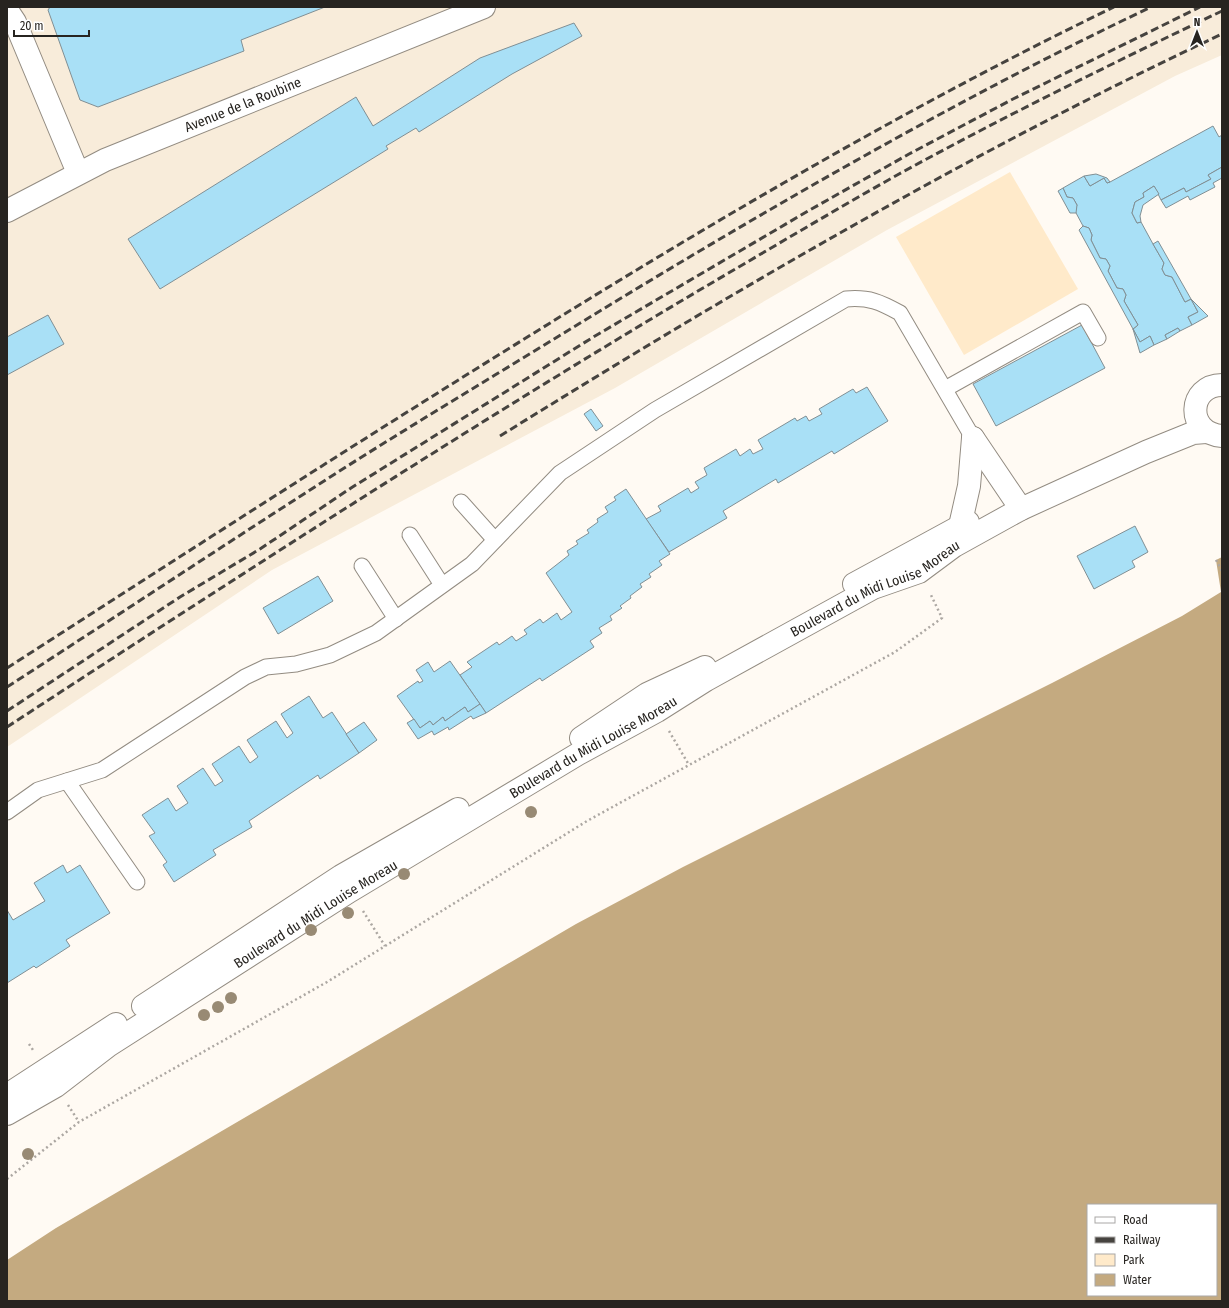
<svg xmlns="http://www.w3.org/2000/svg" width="1229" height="1308" font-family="'Fira Sans Condensed',sans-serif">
<rect width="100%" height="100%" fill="#fffaf3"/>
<polygon fill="#f8ecda" points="7,7 1222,7 1222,55 1175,76 887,230 615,388 272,570 7,747"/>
<polygon fill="#ffeaca" points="1010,172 1078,289 964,355 896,237"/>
<path fill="#c4aa80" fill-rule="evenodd" d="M1222,557V1301H7V1260L56,1228L576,924L683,867L1052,683L1182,616L1221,592L1216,560ZM1088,1205H1216V1295H1088Z"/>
<g fill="#a9e0f6" stroke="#818f94">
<polygon points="50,7 325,7 241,40 244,51 98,107 80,100 48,10"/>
<polygon points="574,23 582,36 512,74 419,132 416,128 386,146 388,149 160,289 128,239 356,97 373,126 480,58"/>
<polygon points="1213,126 1219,137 1222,135 1222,167 1208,175 1211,179 1186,192 1184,188 1161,200 1154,186 1143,193 1144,197 1135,202 1132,213 1137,223 1141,222 1153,244 1164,263 1162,269 1165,275 1172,277 1185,302 1191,299 1198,312 1188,317 1192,325 1180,331 1178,328 1165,335 1167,339 1154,345 1150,336 1140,342 1133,329 1138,325 1124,301 1126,295 1123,289 1117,288 1108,271 1110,266 1106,259 1100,258 1091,240 1092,235 1089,228 1083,226 1075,211 1077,205 1073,198 1067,197 1063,188 1084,176 1090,186 1104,178 1107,183 1110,182"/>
<polygon points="1222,167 1222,178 1213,183 1215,187 1190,200 1188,196 1166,208 1161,200 1184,188 1186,192 1211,179 1208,175"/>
<polygon points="1096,174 1107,178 1110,182 1107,183 1104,178 1090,186 1084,176"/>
<polygon points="1154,186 1159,194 1143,205 1140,216 1141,222 1137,223 1132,213 1135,202 1144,197 1143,193"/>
<polygon points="1063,188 1067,197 1073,198 1077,205 1076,213 1070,213 1058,191"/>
<polygon points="1083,226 1089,228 1092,235 1091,240 1100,258 1106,259 1110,266 1108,271 1117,288 1123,289 1126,295 1124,301 1138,325 1133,329 1079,230"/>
<polygon points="1158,241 1191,299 1185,302 1172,277 1165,275 1162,269 1164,263 1153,244"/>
<polygon points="1191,299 1208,316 1192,325 1188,317 1198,312"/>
<polygon points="48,315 64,344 7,375 7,337"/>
<polygon points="1082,325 1105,368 996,426 973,384"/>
<polygon points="1178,328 1180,331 1167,339 1165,335"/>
<polygon points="1133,329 1140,342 1150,336 1154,345 1140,353"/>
<polygon points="867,387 888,421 834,454 832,451 778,483 776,479 723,511 727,518 669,552 646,519 661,511 658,506 688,488 691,493 699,488 695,482 707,475 704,468 736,449 740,456 750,449 753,454 763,449 758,440 795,418 797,421 806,416 809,421 822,414 819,409 853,389 856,393"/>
<polygon points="591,409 603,426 596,431 584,414"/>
<polygon points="626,489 670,554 659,561 662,565 649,574 651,577 640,584 642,587 630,596 631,598 620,606 622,608 610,616 612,620 599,628 602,633 590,641 594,647 542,681 540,678 486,713 460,675 472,667 467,662 497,642 499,645 512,636 516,641 527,634 524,630 540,619 543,623 557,613 561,620 572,612 546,573 569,555 567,551 578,544 576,541 589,533 587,530 598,522 597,519 608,512 605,507 616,500 614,497"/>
<polygon points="1135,526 1148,552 1132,561 1135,567 1094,589 1077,556"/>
<polygon points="318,576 333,601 278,634 263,608"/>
<polygon points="450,661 480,704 468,712 465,707 445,721 443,717 433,725 430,721 420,728 397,696 418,681 419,683 423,681 416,670 428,662 434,672"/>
<polygon points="309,696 323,718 332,712 359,753 320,779 318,775 249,821 252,827 213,850 216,855 174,882 163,865 167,862 149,836 155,833 142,815 168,798 176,811 188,803 177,786 203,768 215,786 223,781 212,764 239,746 250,763 258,757 247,740 276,721 287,738 293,733 281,714"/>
<polygon points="480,704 486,713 473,719 471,716 449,730 448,727 434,735 432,731 418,739 407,723 414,719 420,728 430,721 433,725 443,717 445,721 465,707 468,712"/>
<polygon points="364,722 377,740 359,753 346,734"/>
<polygon points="63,865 67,873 80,865 110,913 66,940 70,946 36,968 34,966 7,983 7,910 13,920 45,901 34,883"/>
</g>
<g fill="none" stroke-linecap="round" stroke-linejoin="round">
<defs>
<g id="service">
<polyline points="945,389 1083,312 1098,338"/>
<polyline points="461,502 495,540"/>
<polyline points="410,535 442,585"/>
<polyline points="362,566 396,619"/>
<polyline points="67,781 137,882"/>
<path d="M7,812L38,790L102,770L245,677L266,667L296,664L330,655L376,633L472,564L560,473L655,410L846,299C869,297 880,302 900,313L973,438"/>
</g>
<g id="minor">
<polyline points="7,10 15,22 78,173"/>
<path id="s1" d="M7,211L105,160L484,7"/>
<polyline points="973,438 1021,509"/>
<polyline points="960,526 969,486 973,438"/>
</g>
<g id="primary">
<path d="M1222,385C1188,385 1185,433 1222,436"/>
<polyline points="854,584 968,522"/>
<polyline points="581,738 647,694 705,667"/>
<polyline points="143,1006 341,876 458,809"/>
<polyline points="7,1095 116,1024"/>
<path id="s2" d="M7,1114L56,1086L108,1046L350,891L578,754L657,711L706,680L873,588L919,572L954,546L1021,509L1146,452L1193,433L1206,432"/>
</g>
</defs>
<use href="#service" stroke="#938c82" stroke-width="17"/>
<use href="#minor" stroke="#938c82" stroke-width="24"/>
<use href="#primary" stroke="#938c82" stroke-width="24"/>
<g stroke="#aca7a2" stroke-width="2.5" stroke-dasharray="2 3" stroke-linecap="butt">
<polyline points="1216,560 1222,571"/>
<polyline points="669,731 689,765"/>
<polyline points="363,911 385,946"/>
<polyline points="29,1044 33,1050"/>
<polyline points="68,1105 79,1122"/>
<polyline points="7,1179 79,1122 327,982 587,821 895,652 942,618 930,593"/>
</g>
<use href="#service" stroke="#fff" stroke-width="15"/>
<use href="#minor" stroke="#fff" stroke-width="22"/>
<use href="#primary" stroke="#fff" stroke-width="22"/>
<g stroke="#46433f" stroke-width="3" stroke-dasharray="8 4" stroke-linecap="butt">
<path d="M500,436C735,290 971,152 1222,34"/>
<path d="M7,668C178,558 348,448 521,341C714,221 909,106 1114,7"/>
<path d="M7,687C117,616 227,543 338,472C415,423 494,376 572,328C760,213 951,102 1151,7"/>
<polyline points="7,711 180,597 260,549 351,488 595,336 808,211 909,154 1013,99 1200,7"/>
<path d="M7,727C237,577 467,428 703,288C768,250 833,211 899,174C1005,116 1113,63 1222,11"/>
</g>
</g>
<g fill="#988a74">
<circle cx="531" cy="812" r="6"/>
<circle cx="404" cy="874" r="6"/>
<circle cx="348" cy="913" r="6"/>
<circle cx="311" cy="930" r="6"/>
<circle cx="231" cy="998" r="6"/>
<circle cx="218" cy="1007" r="6"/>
<circle cx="204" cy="1015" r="6"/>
<circle cx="28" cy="1154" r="6"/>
</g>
<g text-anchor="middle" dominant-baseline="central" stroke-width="3" stroke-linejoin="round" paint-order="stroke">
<g font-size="14" fill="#272420" stroke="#fff">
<text stroke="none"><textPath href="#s1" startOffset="259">Avenue de la Roubine</textPath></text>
<text stroke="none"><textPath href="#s2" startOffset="1016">Boulevard du Midi Louise Moreau</textPath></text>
<text stroke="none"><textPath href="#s2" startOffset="692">Boulevard du Midi Louise Moreau</textPath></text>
<text stroke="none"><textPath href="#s2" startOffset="368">Boulevard du Midi Louise Moreau</textPath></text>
</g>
</g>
<rect width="1229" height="1308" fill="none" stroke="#272420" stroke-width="16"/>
<rect x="1087" y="1204" width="130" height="92" fill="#ffffff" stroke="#a9a7a6"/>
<rect x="1095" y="1217" width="20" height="6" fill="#ffffff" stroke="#a9a7a6"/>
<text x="1123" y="1224" font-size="12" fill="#272420">Road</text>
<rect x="1095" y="1237" width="20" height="6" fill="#46433f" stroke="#a9a7a6"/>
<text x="1123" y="1244" font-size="12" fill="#272420">Railway</text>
<rect x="1095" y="1254" width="20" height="12" fill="#ffeaca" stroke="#a9a7a6"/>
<text x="1123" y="1264" font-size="12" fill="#272420">Park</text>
<rect x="1095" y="1274" width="20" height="12" fill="#c4aa80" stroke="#a9a7a6"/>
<text x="1123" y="1284" font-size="12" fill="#272420">Water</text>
<g transform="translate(1197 32)" stroke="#ffffff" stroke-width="3" paint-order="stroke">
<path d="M0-3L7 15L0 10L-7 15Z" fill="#272420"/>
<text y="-6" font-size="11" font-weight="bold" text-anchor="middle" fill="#272420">N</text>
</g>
<path d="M14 30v6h75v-6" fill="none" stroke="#272420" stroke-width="2"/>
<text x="20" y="30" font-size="12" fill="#272420" stroke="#ffffff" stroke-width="3" paint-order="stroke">20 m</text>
</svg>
